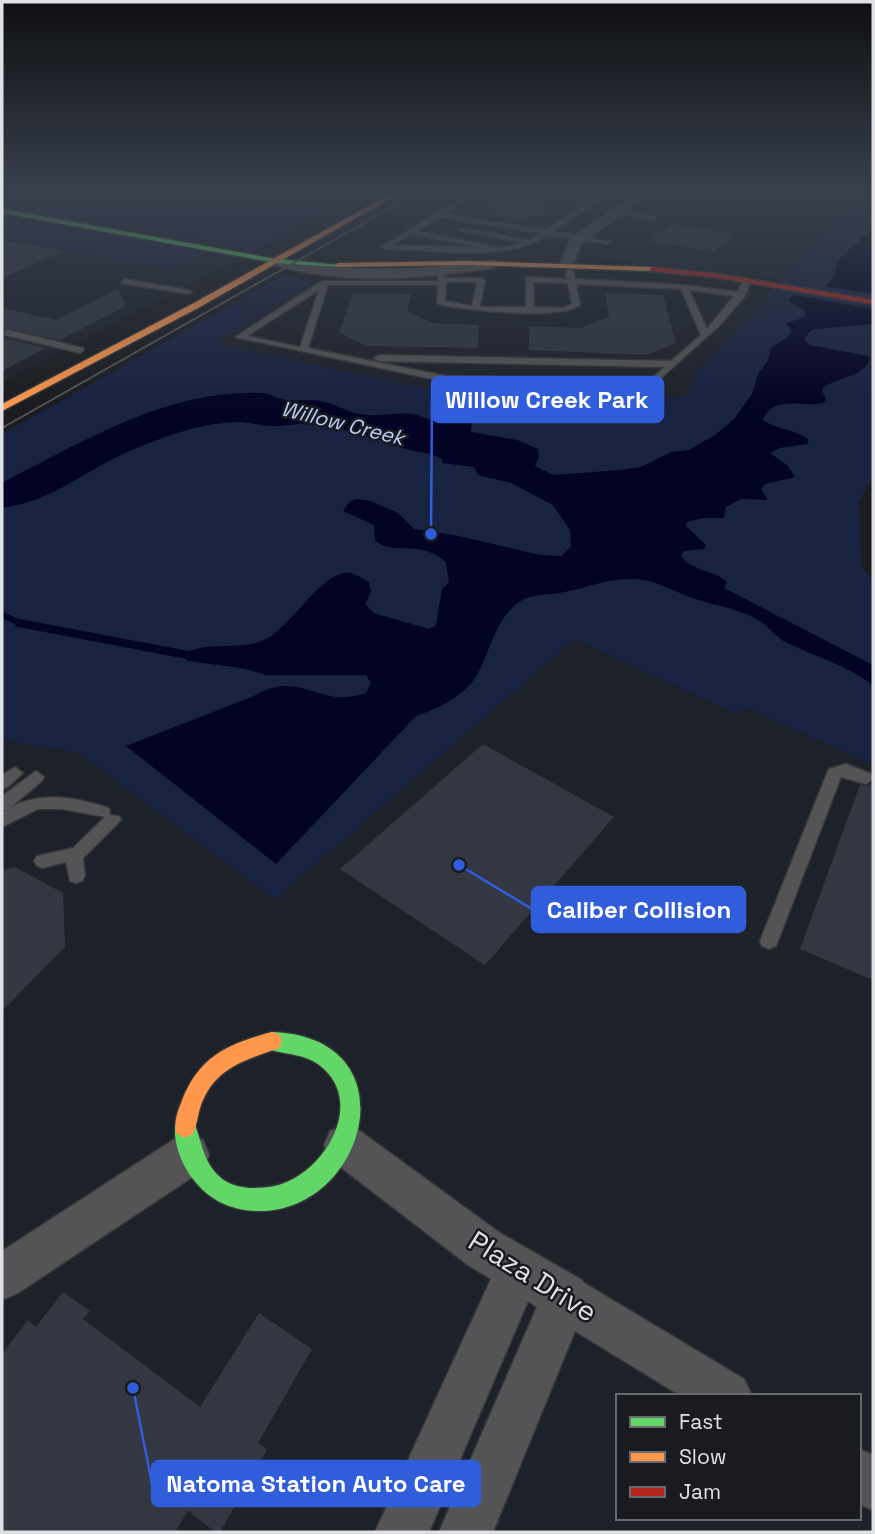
<svg xmlns="http://www.w3.org/2000/svg" width="875" height="1534" font-family="'Space Grotesk',sans-serif">
<rect width="100%" height="100%" fill="#1a1c1f"/>
<g fill="#1d212a" fill-rule="evenodd">
<polygon points="462,193 633,193 560,242 552,258 348,260"/>
<polygon points="664,193 863,193 779,279 589,258 587,255 591,247 598,240"/>
<polygon points="2,203 257,249 2,382"/>
<polygon points="554,275 674,281 772,295 699,371 684,398 433,390 226,347 219,339 315,281"/>
<path d="M575,639L738,715L745,707L873,765V1532H2V740L80,753L275,899ZM618,1396H859V1518H618Z"/>
</g>
<g fill="#182241">
<polygon points="2,193 364,193 255,249 2,205"/>
<polygon points="863,193 873,193 873,476 859,503 862,566 873,580 873,765 745,707 738,715 575,639 275,899 80,753 2,740 2,434 284,275 315,281 219,339 226,346 433,390 684,398 699,371 771,296 766,294"/>
<polygon points="24,220 208,252 172,270 2,238 2,228"/>
</g>
<g fill="#030325">
<polygon points="870,231 873,232 873,294 825,286 834,277 838,260"/>
<path d="M794,295L873,309V324L817,329L810,331L804,340L810,345L868,356L870,359C864,377 839,377 824,387L822,390L826,400L823,403C802,408 773,394 763,420C777,430 796,429 809,440L807,444L779,448L770,453L788,466L795,477L765,484L761,489L768,500L741,499L726,507L724,518H703L687,522L686,526L706,545L704,549L684,551L681,556C693,572 713,569 727,582L724,588L873,665V685C846,665 817,657 787,643C776,638 769,626 758,620C738,608 715,606 693,598C672,591 655,579 632,579C606,578 585,589 559,593C539,596 526,593 511,609C493,628 489,654 477,675C464,696 438,709 416,716L276,864L126,746L254,696C302,668 317,710 366,693L371,683L366,675H267L241,668L188,661L182,656C200,639 243,652 266,639C293,625 322,570 349,573C356,574 363,579 369,582L371,592L365,604L374,613L429,629L436,625L442,589L449,582L446,562C417,538 398,557 375,541L374,525L343,511L350,501L357,499L371,501L398,513L414,529L454,535L540,555L561,556L571,547L570,530L553,505L511,483L478,475L474,467L442,463V459C431,452 418,453 406,449C372,437 339,425 303,424C293,424 282,427 271,426C261,426 250,422 240,422C202,422 166,436 132,450C84,470 57,500 2,508V483L13,477C92,437 171,389 263,393C269,393 272,396 278,398C293,403 310,398 325,402C337,405 347,412 360,414C388,419 404,406 432,421C447,422 458,415 472,422L471,432L517,440L538,449L539,457L535,466L553,475L621,470L641,467L671,452L689,450L715,435L734,419L752,394L758,374L768,360L771,347L784,340L792,332L786,323L806,317L804,310L790,302L789,298Z"/>
</g>
<g fill="none" stroke-linecap="round" stroke-linejoin="round">
<polyline stroke="#030325" stroke-width="6" points="2,615 23,624"/>
<polyline stroke="#030325" stroke-width="8" points="19,623 193,656"/>
</g>
<g fill="#323741">
<polygon points="480,193 531,193 553,215 503,220 477,196"/>
<polygon points="672,224 735,234 714,252 649,241"/>
<polygon points="2,240 64,251 2,278"/>
<polygon points="118,289 126,306 60,340 4,329 4,338 46,348 2,371 2,308 56,320"/>
<polygon points="353,293 411,294 407,311 432,323 479,325 478,348 367,346 339,333"/>
<polygon points="605,293 663,295 676,343 646,355 529,350 529,326 580,328 609,317"/>
<polygon points="483,744 614,817 485,965 340,869"/>
<polygon points="873,782 873,980 800,949 860,785 868,786"/>
<polygon points="15,867 63,893 65,947 2,1011 2,870"/>
<polygon points="63,1292 90,1311 83,1319 200,1407 259,1313 312,1349 258,1443 267,1450 220,1532 215,1532 188,1511 175,1532 2,1532 2,1354 28,1320 36,1327"/>
</g>
<g fill="none" stroke-linecap="round" stroke-linejoin="round">
<defs>
<g id="lane">
<path d="M469,193H477L445,214L545,230L603,193H611L553,231L611,242L607,244L548,235C504,263 436,250 385,249L381,247ZM440,217L540,233L529,240L462,228L459,230L523,243L501,248L417,231ZM411,234L476,247L393,245Z"/>
<polygon points="618,210 653,216 656,218 653,220 616,213"/>
<path d="M570,269L574,271L575,279L684,285L737,292L745,278L752,280L744,297L720,325L651,387L446,382L235,337L322,281H438V275L442,273L446,278H481L485,280L480,307H526V277L567,279L566,271ZM446,282H477L472,306L445,301ZM533,282L568,283L572,304L564,308L534,307ZM576,284L681,289L701,335L671,361L379,355L374,358L379,361L665,367L649,381L446,376L308,348L328,285H438L437,303L441,305C469,310 558,321 580,305ZM319,290L300,347L247,336ZM689,290L734,296L707,329Z"/>
<polygon points="124,279 188,290 192,292 188,294 121,283"/>
<polygon points="8,330 83,348 84,350 80,353 5,335 5,331"/>
<polygon points="846,764 872,774 873,779 866,784 841,777 778,941 776,946 769,949 762,946 760,941 827,773 829,769"/>
<polygon points="15,767 23,773 8,787 2,789 2,775"/>
<path d="M36,771L44,777L42,781L11,807C43,791 75,797 109,808L110,815L119,816L121,820L83,858L85,876L82,881L76,883L70,881L66,862L43,868L37,866L34,861L37,856L73,848L105,817L62,809H38L2,827V813L6,810L2,811V796Z"/>
</g>
<g id="street">
<polygon points="636,193 650,193 581,244 572,267 562,267 560,264 570,239"/>
<path d="M276,257C347,275 421,270 494,260L501,264L494,268C421,279 342,286 271,264V258Z"/>
<polygon points="345,1125 360,1131 500,1233 582,1280 584,1283 744,1379 752,1396 681,1396 575,1331 493,1532 439,1532 537,1307 528,1301 429,1532 375,1532 491,1279 468,1265 330,1159 324,1145 330,1131"/>
<polygon points="188,1134 203,1140 209,1155 203,1170 18,1293 2,1300 2,1251 173,1140"/>
<polygon points="859,1449 873,1455 873,1510 859,1504"/>
</g>
<g id="fast">
<polygon points="2,209 276,259 342,265 338,267 276,263 2,213"/>
<path d="M272,1032C415,1037 366,1215 256,1211C230,1210 209,1200 193,1179C182,1166 170,1136 177,1120L185,1116L193,1120C202,1140 202,1161 220,1177C227,1184 239,1187 249,1188C264,1188 278,1187 291,1180C329,1161 361,1104 324,1069C306,1052 286,1056 265,1048L262,1041L265,1034Z"/>
</g>
<g id="slow">
<polygon points="392,193 400,193 198,308 2,411 2,404 192,304"/>
<polygon points="468,261 652,267 656,269 652,271 468,265 338,267 334,265 338,263"/>
<path d="M272,1032L279,1034L282,1041L279,1048C249,1059 219,1066 204,1098C198,1109 198,1123 193,1134L185,1138L177,1134C173,1124 177,1113 181,1103C198,1057 227,1044 272,1032Z"/>
</g>
<polygon id="jam" points="652,267 719,274 873,300 873,304 719,278 649,271"/>
</defs>
<use href="#lane" stroke="#353638" stroke-width="3"/>
<use href="#street" stroke="#353638" stroke-width="3"/>
<use href="#fast" stroke="#353638" stroke-width="3"/>
<use href="#slow" stroke="#353638" stroke-width="3"/>
<use href="#jam" stroke="#353638" stroke-width="3"/>
<use href="#lane" fill="#545456" fill-rule="evenodd"/>
<use href="#street" fill="#545456" fill-rule="evenodd"/>
<use href="#fast" fill="#63d668" fill-rule="evenodd"/>
<use href="#slow" fill="#ff974d" fill-rule="evenodd"/>
<use href="#jam" fill="#b3261e" fill-rule="evenodd"/>
<polyline stroke="#555658" stroke-width="2" points="2,428 417,193"/>
</g>
<linearGradient id="sky" x2="0" y2="1"><stop stop-color="#0e0f11"/><stop offset="0.47" stop-color="#38404d"/><stop offset="1" stop-color="#38404d" stop-opacity="0"/></linearGradient>
<rect width="875" height="408" fill="url(#sky)"/>
<g text-anchor="middle" dominant-baseline="central" stroke-width="5" stroke-linejoin="round" paint-order="stroke">
<g font-size="21" font-style="italic" fill="#b9ccfa" stroke="#191b20">
<text transform="translate(343 423) rotate(14)">Willow Creek</text>
</g>
<g font-size="28" fill="#e0e1e5" stroke="#191b20">
<text transform="translate(533 1276) rotate(32)">Plaza Drive</text>
</g>
</g>
<path fill="none" stroke="#305dd9" stroke-width="2.5" d="M431 534L432 400M459 865L532 909M133 1388L152 1484"/>
<g fill="#305dd9" stroke="#191b20" stroke-width="2.5">
<circle cx="431" cy="534" r="7"/>
<circle cx="459" cy="865" r="7"/>
<circle cx="133" cy="1388" r="7"/>
</g>
<g fill="#305dd9" stroke="#305dd9" stroke-width="2.5">
<rect x="432" y="377" width="231" height="45" rx="7"/>
<rect x="532" y="887" width="213" height="45" rx="7"/>
<rect x="152" y="1461" width="328" height="45" rx="7"/>
</g>
<g font-size="24" text-anchor="middle" font-weight="bold" fill="#fff">
<text x="547" y="408">Willow Creek Park</text>
<text x="639" y="918">Caliber Collision</text>
<text x="316" y="1492">Natoma Station Auto Care</text>
</g>
<rect width="875" height="1534" fill="none" stroke="#e0e1e5" stroke-width="7"/>
<rect x="616" y="1394" width="245" height="126" fill="#191b20" stroke="#696a6f" stroke-width="2"/>
<rect x="630" y="1417" width="35" height="10" fill="#63d668" stroke="#696a6f" stroke-width="2"/>
<text x="679" y="1429" font-size="21" fill="#e0e1e5">Fast</text>
<rect x="630" y="1452" width="35" height="10" fill="#ff974d" stroke="#696a6f" stroke-width="2"/>
<text x="679" y="1464" font-size="21" fill="#e0e1e5">Slow</text>
<rect x="630" y="1487" width="35" height="10" fill="#b3261e" stroke="#696a6f" stroke-width="2"/>
<text x="679" y="1499" font-size="21" fill="#e0e1e5">Jam</text>
</svg>
